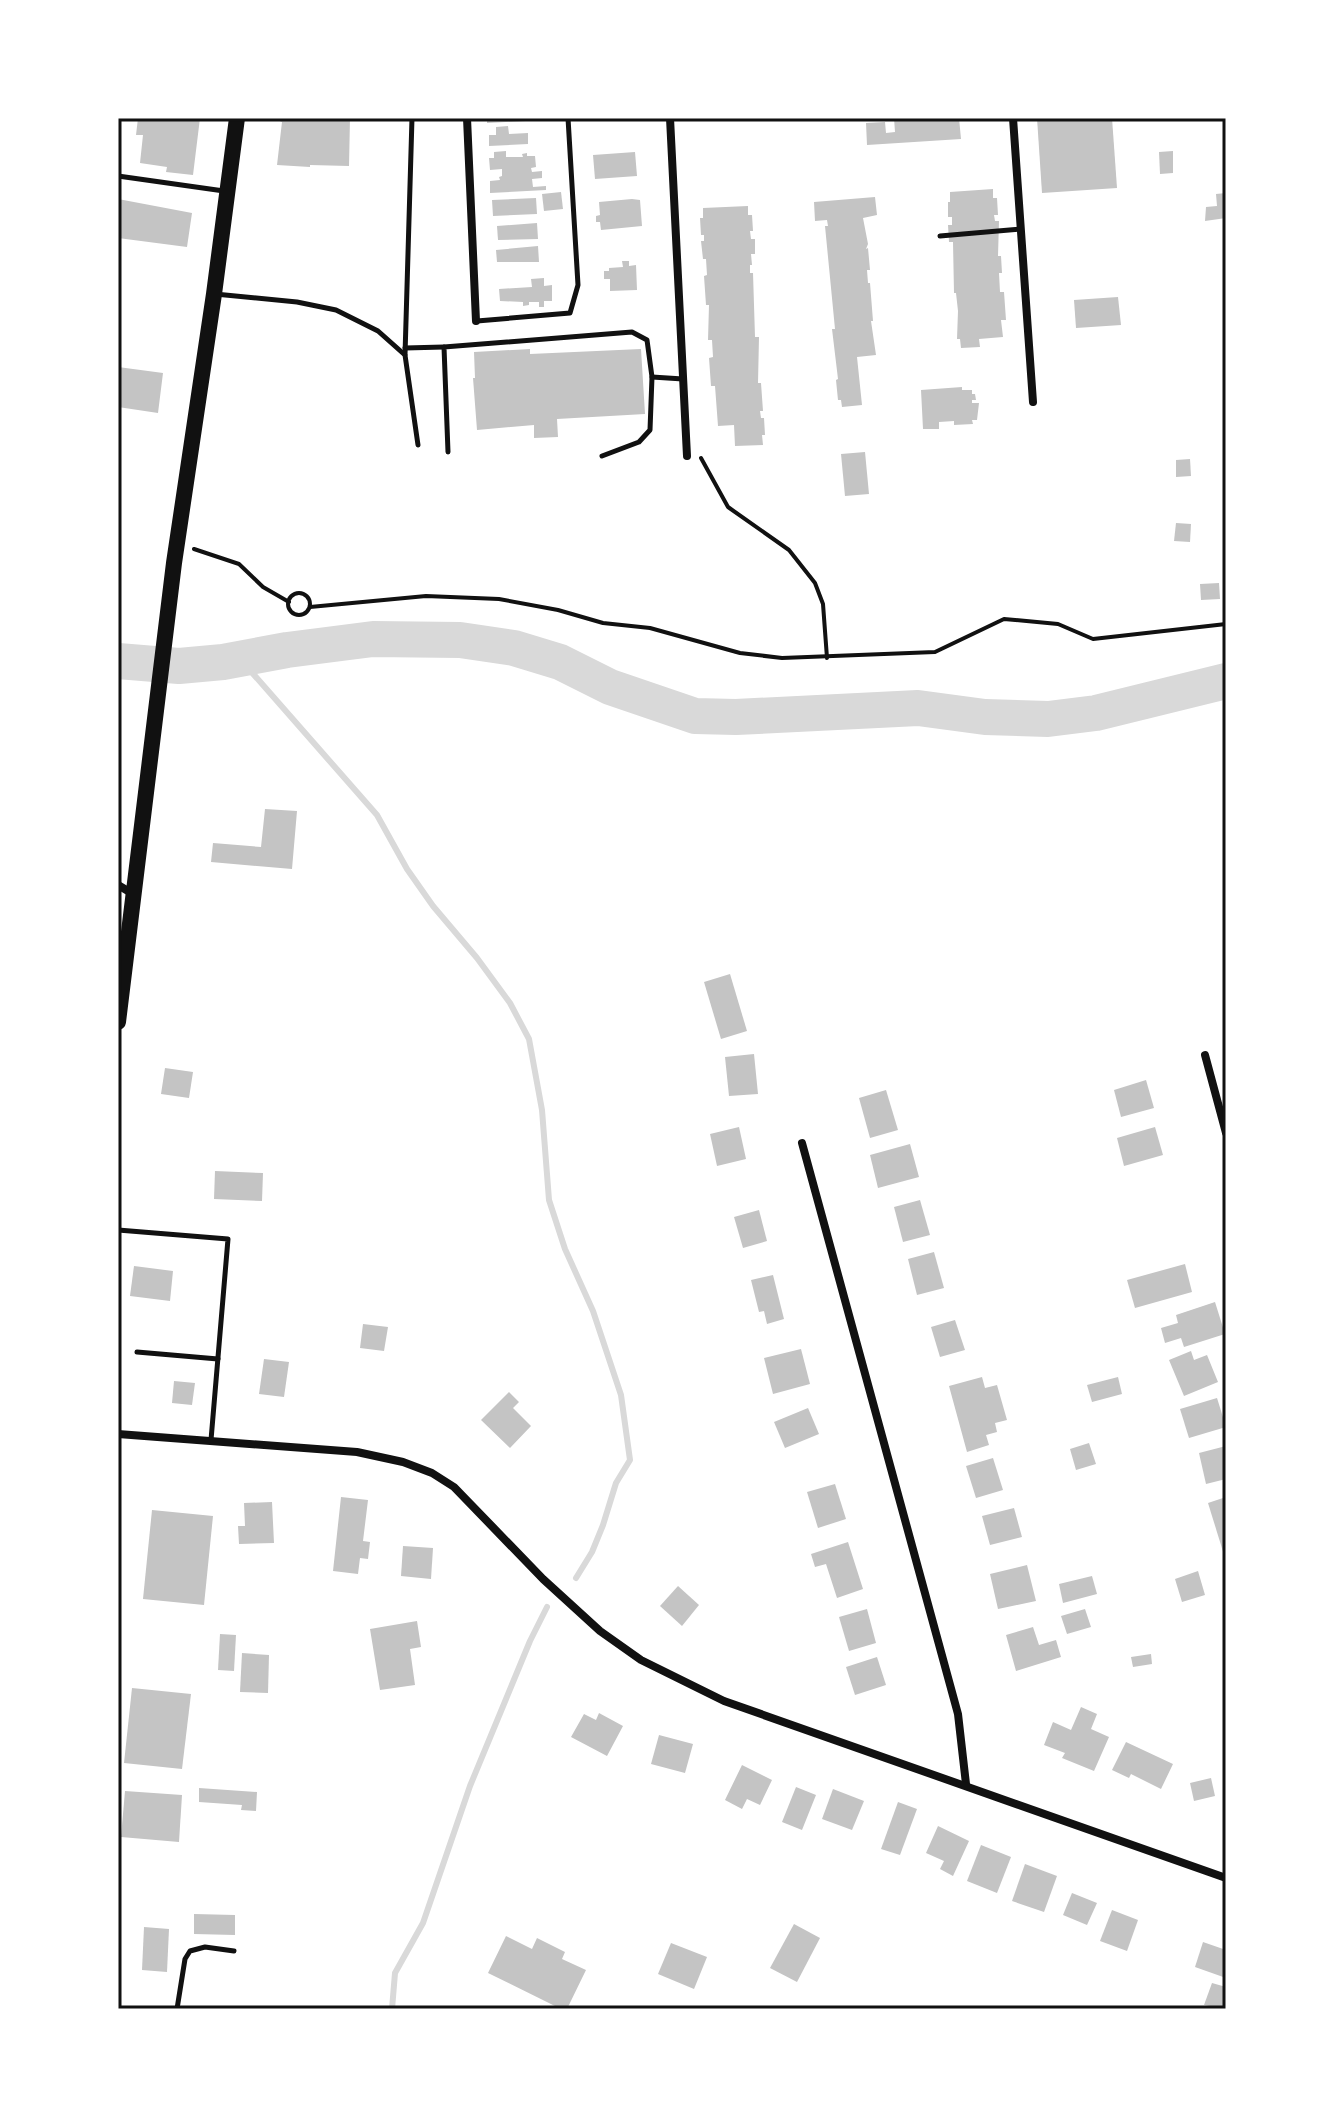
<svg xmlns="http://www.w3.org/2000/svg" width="1344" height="2127" font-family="'Space Grotesk',sans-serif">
<rect width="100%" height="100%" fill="#fff"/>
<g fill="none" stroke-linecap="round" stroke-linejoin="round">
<g stroke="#d9d9d9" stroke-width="6">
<polyline points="241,660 377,815 407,869 433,906 477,958 510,1003 529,1039 542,1110 549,1200 565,1249 593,1311 621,1395 630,1460 616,1483 603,1525 592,1552 576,1578"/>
<polyline points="392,2009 395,1973 423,1923 470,1786 530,1641 547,1607"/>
</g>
<polyline stroke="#d9d9d9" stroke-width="36" points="118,661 179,666 223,662 287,650 373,639 460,640 514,648 560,662 610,687 695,716 736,717 918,708 985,717 1048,719 1096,713 1226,681"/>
</g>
<g fill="#c4c4c4">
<polygon points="138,118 200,118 193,175 166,172 167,167 140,163 143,135 136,135"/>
<polygon points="272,118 350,118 349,166 310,165 310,167 277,165 282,122"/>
<polygon points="487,118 526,118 526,121 487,123"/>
<polygon points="894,118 959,118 961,139 867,145 866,123 885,122 886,133 895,132"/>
<polygon points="1037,118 1112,118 1117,188 1042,193"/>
<polygon points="508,126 509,134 528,133 528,144 489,146 489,135 496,135 496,127"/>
<polygon points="506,151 506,157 523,157 522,154 527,153 527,156 535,156 536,167 531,168 532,172 542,171 542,178 532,179 533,187 546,186 546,190 490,193 490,181 500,180 499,177 502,176 502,169 490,170 489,158 494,158 494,152"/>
<polygon points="1173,151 1173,173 1160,174 1159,152"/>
<polygon points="635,152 637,176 595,179 593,155"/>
<polygon points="993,189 993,198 997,198 998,215 994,215 995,221 999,221 998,256 1001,256 1002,273 999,273 1000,292 1004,292 1006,320 1001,320 1003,337 979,339 980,347 961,348 960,339 957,339 958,311 956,293 954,293 953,242 949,242 948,225 952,225 952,217 948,217 948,202 950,202 950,192"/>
<polygon points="561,192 563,209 544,211 542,194"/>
<polygon points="1226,193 1226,218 1205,221 1206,207 1217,206 1216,194"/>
<polygon points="875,197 877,215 863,218 868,244 866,249 868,248 870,270 867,270 868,283 870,283 873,321 871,321 876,355 857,357 862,405 842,407 841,400 838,400 836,380 838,379 832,329 835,329 825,226 828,226 827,220 815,221 814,202"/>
<polygon points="536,198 537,214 493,216 492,200"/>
<polygon points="118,199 192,213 187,247 118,238"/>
<polygon points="632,199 640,200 642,226 601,230 600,222 596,222 596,216 600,215 599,202"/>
<polygon points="748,206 748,215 752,215 753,231 750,231 751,239 755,239 755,254 751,254 752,265 750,265 750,273 753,273 755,337 759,337 758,383 761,383 763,411 760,411 761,418 764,418 765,435 762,435 763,445 735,446 734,425 718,426 715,386 711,386 709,358 713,357 712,340 708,340 709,305 706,305 704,276 707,275 706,259 703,259 701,241 704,241 704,235 701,235 700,218 703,218 703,208"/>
<polygon points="537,223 538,239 498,240 497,226"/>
<polygon points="538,246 539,262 497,262 496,250"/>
<polygon points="622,261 629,261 629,266 636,265 637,290 610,291 610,279 604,279 604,271 609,271 609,268 623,267"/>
<polygon points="544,278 544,286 552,285 552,301 544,301 544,307 539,307 539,302 529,302 529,305 523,306 523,302 500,301 499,289 532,287 531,279"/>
<polygon points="1118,297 1121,325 1076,328 1074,300"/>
<polygon points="530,349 530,354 641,349 645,414 557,419 558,437 534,438 534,425 477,430 473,378 475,378 474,352"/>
<polygon points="118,367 163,373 158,413 118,407"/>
<polygon points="962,387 962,390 972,390 972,394 975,394 976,400 972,400 972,403 979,403 977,420 972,420 973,424 954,425 954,421 939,422 939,429 923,429 921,390"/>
<polygon points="865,452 869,494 845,496 841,454"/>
<polygon points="1190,459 1191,476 1176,477 1176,460"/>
<polygon points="1176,523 1191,524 1190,542 1174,541"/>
<polygon points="1219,583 1220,599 1201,600 1200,584"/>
<polygon points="265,809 297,811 292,869 211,862 213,843 261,847"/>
<polygon points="730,974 747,1031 721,1039 704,982"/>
<polygon points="754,1054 758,1094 729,1096 725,1057"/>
<polygon points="165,1068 193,1072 189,1098 161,1094"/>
<polygon points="1146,1080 1154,1108 1121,1117 1114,1090"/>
<polygon points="886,1090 898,1130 870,1138 859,1098"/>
<polygon points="739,1127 746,1159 717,1166 710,1134"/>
<polygon points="1155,1127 1163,1155 1124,1166 1117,1138"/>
<polygon points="910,1144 919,1177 878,1188 870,1155"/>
<polygon points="215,1171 263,1173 262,1201 214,1199"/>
<polygon points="920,1200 930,1235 903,1242 894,1207"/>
<polygon points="759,1210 767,1241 743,1248 734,1217"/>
<polygon points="934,1252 944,1288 917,1295 908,1259"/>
<polygon points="1185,1264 1192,1292 1135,1308 1127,1280"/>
<polygon points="134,1266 173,1271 170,1301 130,1296"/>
<polygon points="773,1275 784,1319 767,1324 764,1311 759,1312 751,1280"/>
<polygon points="1215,1302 1225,1334 1184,1347 1181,1338 1165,1343 1161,1328 1178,1323 1176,1315"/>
<polygon points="955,1320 965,1350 940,1357 931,1327"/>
<polygon points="363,1324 388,1327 384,1351 360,1348"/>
<polygon points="801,1349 810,1384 773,1394 764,1358"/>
<polygon points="1191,1351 1194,1360 1207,1355 1218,1382 1184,1396 1169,1360"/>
<polygon points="264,1359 289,1362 284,1397 259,1394"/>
<polygon points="982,1377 985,1388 997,1385 1007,1420 995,1423 997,1432 986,1435 989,1445 967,1452 949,1386"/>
<polygon points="1118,1377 1122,1394 1092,1402 1087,1385"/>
<polygon points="174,1381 195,1383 192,1405 172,1403"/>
<polygon points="509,1392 519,1402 513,1408 531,1426 510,1448 481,1420"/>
<polygon points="1217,1398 1226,1427 1189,1438 1180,1409"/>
<polygon points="808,1408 819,1434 785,1448 774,1422"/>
<polygon points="1089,1443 1096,1464 1076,1470 1070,1449"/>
<polygon points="1226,1446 1226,1479 1206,1484 1199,1453"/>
<polygon points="993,1458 1003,1490 976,1498 966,1466"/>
<polygon points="835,1484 846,1519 818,1528 807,1492"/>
<polygon points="341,1497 368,1500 363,1541 370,1542 368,1559 360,1558 358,1574 333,1571"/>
<polygon points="1226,1497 1226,1557 1225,1558 1208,1503"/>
<polygon points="272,1502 274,1543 239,1544 238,1526 245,1526 244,1503"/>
<polygon points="1014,1508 1022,1537 990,1545 982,1516"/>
<polygon points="152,1510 213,1516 204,1605 143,1599"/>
<polygon points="848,1542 863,1589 837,1598 826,1564 815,1567 811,1554"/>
<polygon points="403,1546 433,1548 431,1579 401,1576"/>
<polygon points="1027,1565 1036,1601 998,1609 990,1574"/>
<polygon points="1198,1571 1205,1595 1182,1602 1175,1579"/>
<polygon points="1092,1576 1097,1594 1063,1603 1059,1584"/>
<polygon points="678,1586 699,1605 682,1626 660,1606"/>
<polygon points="867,1609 876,1643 849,1651 839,1617"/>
<polygon points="1085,1609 1091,1627 1067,1634 1061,1616"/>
<polygon points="417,1621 421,1647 410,1649 415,1685 380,1690 370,1629"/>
<polygon points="1033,1627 1039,1645 1056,1640 1061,1657 1016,1671 1006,1635"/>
<polygon points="220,1634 236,1635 234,1671 218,1670"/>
<polygon points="242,1653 269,1655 268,1693 240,1692"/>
<polygon points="1151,1654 1152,1664 1133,1667 1131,1657"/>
<polygon points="877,1657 886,1685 855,1695 846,1667"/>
<polygon points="132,1688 191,1694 182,1769 124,1763"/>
<polygon points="1081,1707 1097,1714 1091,1729 1109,1737 1094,1771 1062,1758 1065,1753 1044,1745 1053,1722 1071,1730"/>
<polygon points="599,1713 623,1726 607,1756 571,1737 584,1714 596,1720"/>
<polygon points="659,1735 693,1744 685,1773 651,1764"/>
<polygon points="1126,1742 1173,1764 1161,1789 1131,1774 1129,1778 1112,1770"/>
<polygon points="742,1765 772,1780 760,1805 747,1799 742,1809 725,1800"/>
<polygon points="1211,1778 1215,1796 1194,1801 1190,1783"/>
<polygon points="796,1787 816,1795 802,1830 782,1822"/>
<polygon points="199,1788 257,1792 256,1811 241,1810 242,1805 199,1802"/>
<polygon points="833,1789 864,1801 852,1830 822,1819"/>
<polygon points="125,1791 182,1795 179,1842 121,1837"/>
<polygon points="898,1802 917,1809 900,1855 881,1849"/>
<polygon points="938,1826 969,1841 953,1876 940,1869 944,1861 926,1853"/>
<polygon points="981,1845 1011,1857 997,1893 967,1881"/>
<polygon points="1025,1864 1057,1876 1044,1912 1012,1901"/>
<polygon points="1072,1893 1097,1903 1087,1925 1063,1915"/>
<polygon points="1112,1910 1138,1920 1127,1951 1100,1941"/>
<polygon points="194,1914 235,1915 235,1935 194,1934"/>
<polygon points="794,1924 820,1938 797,1982 770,1968"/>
<polygon points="144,1927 169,1929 167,1972 142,1970"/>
<polygon points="506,1936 532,1949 537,1938 565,1952 562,1959 586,1970 567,2009 561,2009 488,1973"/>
<polygon points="1203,1942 1226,1950 1226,1978 1195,1967"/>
<polygon points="671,1943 707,1957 694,1989 658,1974"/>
<polygon points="1212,1983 1226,1987 1226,2009 1204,2005"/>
</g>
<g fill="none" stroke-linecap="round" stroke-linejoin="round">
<g stroke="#111" stroke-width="4">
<polyline points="701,458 728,507 789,550 815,583 823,604 827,658"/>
<polyline points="194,549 239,564 263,587 289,602"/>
<circle cx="299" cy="604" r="11"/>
<polyline points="310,607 426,596 499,599 558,610 603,623 650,628 740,653 782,658 935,652 1004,619 1058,624 1093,639 1226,624"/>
</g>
<g stroke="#111" stroke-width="5">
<polyline points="118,176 224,191"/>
<polyline points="940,236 1021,229"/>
<polyline points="215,294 297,302 336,310 378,331 405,355 418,445"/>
<polyline points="477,321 570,313 578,285 568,118"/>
<polyline points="405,348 444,347"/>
<polyline points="405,355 412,118"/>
<polyline points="652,377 683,379"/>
<polyline points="448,452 444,347 632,332 647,340 652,377 650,430 639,442 602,456"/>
<polyline points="118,1230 228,1239 211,1440"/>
<polyline points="137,1352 218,1359"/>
<polyline points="177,2009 185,1959 190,1951 205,1947 234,1951"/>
</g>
<g stroke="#111" stroke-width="8">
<polyline points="467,118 476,321"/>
<polyline points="670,118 687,456"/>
<polyline points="1013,118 1033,402"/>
<polyline points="118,885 133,894"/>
<polyline points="1205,1055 1226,1133"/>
<polyline points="802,1143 958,1714 966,1784"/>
<polyline points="118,1434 357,1452 403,1462 432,1473 454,1487 543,1579 600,1631 641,1660 724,1701 1226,1878"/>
</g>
<polyline stroke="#111" stroke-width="16" points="118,1022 174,563 214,294 237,118"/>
</g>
<rect width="1344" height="2127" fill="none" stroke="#ffffff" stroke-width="240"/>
<rect x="120" y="120" width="1104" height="1887" fill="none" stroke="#111" stroke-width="3"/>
</svg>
